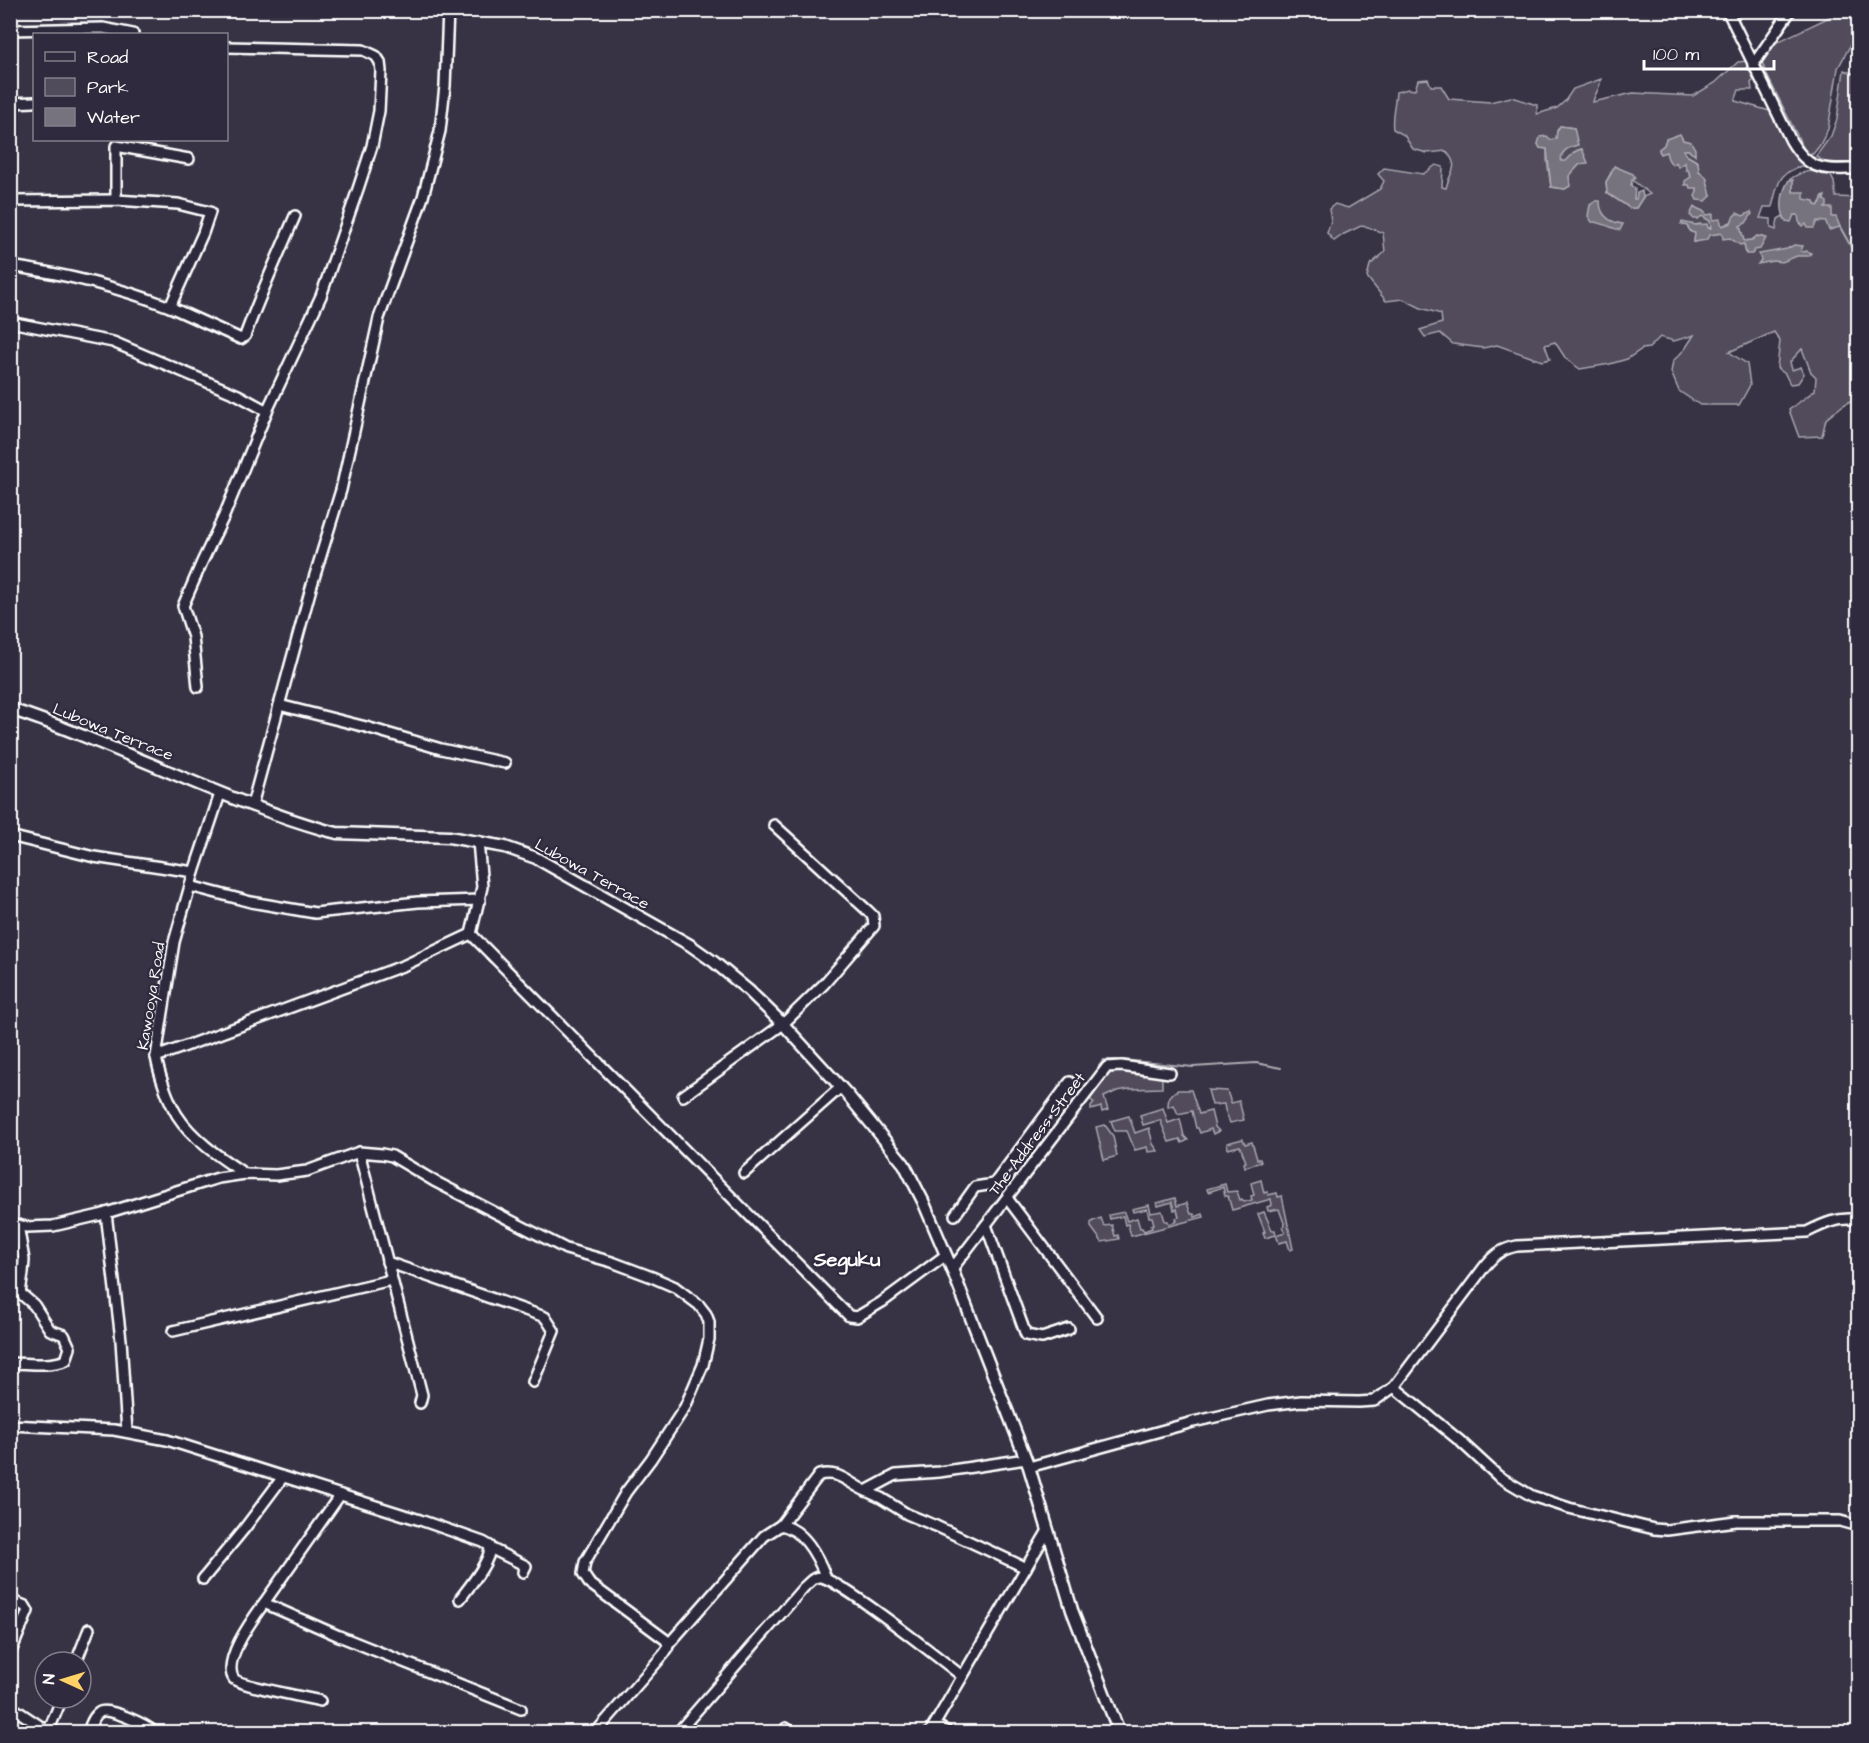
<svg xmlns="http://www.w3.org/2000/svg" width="1869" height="1743" font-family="'Architects Daughter',sans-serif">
<rect width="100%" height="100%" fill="#373345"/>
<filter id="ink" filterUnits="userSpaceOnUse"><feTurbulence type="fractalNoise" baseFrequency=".0167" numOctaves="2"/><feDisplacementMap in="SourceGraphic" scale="12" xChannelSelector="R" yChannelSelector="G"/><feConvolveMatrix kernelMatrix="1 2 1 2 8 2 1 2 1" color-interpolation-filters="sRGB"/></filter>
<g filter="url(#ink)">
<g fill="#514c5c" stroke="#a8a6ae" stroke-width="1.5" fill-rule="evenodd">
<polygon points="1842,11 1858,11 1858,31 1838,68 1828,129 1820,145 1813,154 1806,153 1766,73 1761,59 1769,46"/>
<path d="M1747,61L1757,76L1751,83L1752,90H1739L1735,101L1780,114L1808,164C1778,172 1779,180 1772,207H1764L1760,218L1771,219V228L1776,230L1778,219L1783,216L1786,221L1794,215H1798L1806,223L1826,221L1832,218L1831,214L1824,208L1823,197L1818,206L1804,200L1793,192V181L1789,180C1802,170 1813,170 1829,172L1834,182L1836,197L1858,198V396L1842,406L1826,419L1822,436L1799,437L1789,410L1815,390L1816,377L1811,372L1802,349L1790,362L1792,370L1801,367L1804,374L1798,383L1790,384L1785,374L1777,368L1780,341L1774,332L1729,352L1747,364L1750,385L1739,405H1700L1679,391L1671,372L1673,361L1685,349L1694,335L1674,341L1660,337L1649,348L1642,349L1627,359L1610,364L1580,369L1566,359L1555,342L1545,345L1550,359L1542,361L1497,345L1483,348L1453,344L1440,333L1425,337L1420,330L1442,323L1441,314L1421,308L1403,299L1386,301L1367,277L1370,265L1385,252L1383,233L1363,225L1344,234L1334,241L1327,233L1331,221L1329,209L1335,204L1348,208L1380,189L1384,181L1378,174L1384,168L1423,174L1436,165L1443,167L1442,187L1446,188C1450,170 1461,168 1446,151L1427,153L1413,149L1404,135L1393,129C1391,116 1395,106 1396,92L1408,89L1415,90L1418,80L1428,79L1431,86H1441L1449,99L1490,102L1511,97L1537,105V114L1557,108L1565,101L1573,89L1601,79C1600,89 1594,95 1593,102L1633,93L1693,96L1715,83L1738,62ZM1560,126L1574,128L1575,137L1561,155V161L1566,162L1576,151L1581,149L1580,164L1569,176V186L1565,189L1551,187L1547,160V149L1540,148L1538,144L1556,139L1557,131ZM1680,135L1683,140L1695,154L1689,150H1682L1686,155L1698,162L1699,171L1706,177L1711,196L1697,192V187L1689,185L1688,181L1691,177L1685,162L1682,165L1676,162L1672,164L1666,151L1660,153L1659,149L1664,145L1666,139ZM1614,167L1633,174L1632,180L1650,194L1643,197L1636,208H1630L1607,193L1606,182ZM1702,216H1707L1722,226L1744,216V223L1740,226L1744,241L1752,240L1757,236L1766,238L1754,250L1746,253L1744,243L1736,242L1722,233L1710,235L1694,242L1695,233L1691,232L1688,226L1700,224L1708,228H1711V221Z"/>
<polygon points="1844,70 1858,75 1858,164 1826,163 1816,156 1831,136 1837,119"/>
<polygon points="1124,1070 1159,1074 1162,1079 1162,1088 1129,1089 1117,1091 1104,1097 1108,1110 1102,1112 1101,1107 1091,1110 1091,1107 1094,1103 1090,1099 1107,1076 1111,1073"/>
<path d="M1178,1090H1191L1199,1114L1211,1111L1215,1127L1219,1131L1213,1134L1211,1129L1200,1133L1198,1128H1196L1192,1111L1178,1114L1174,1105L1168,1107C1168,1098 1170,1094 1178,1090Z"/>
<polygon points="1208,1090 1227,1091 1231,1103 1239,1101 1244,1120 1230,1123 1225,1110 1224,1104 1212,1105"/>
<polygon points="1163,1108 1168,1123 1180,1119 1184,1136 1188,1140 1182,1143 1180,1139 1169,1142 1160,1120 1143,1125 1140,1115"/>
<polygon points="1129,1116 1135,1133 1149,1128 1153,1144 1158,1151 1148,1152 1147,1147 1135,1150 1127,1131 1115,1131 1111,1121"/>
<polygon points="1105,1125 1113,1136 1117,1156 1104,1160 1096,1127"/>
<polygon points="1243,1139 1245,1144 1252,1142 1257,1159 1260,1159 1261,1162 1245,1167 1244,1163 1246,1162 1240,1146 1228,1149 1227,1143"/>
<polygon points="1261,1180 1264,1193 1267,1192 1268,1195 1277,1193 1278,1197 1282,1196 1293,1249 1290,1250 1287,1241 1279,1243 1276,1235 1265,1238 1263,1233 1265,1232 1258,1214 1264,1212 1272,1230 1275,1230 1276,1235 1285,1232 1283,1227 1285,1226 1279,1209 1268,1211 1267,1207 1272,1205 1271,1199 1232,1210 1228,1196 1225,1196 1223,1187 1208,1192 1207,1189 1225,1184 1227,1192 1237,1191 1240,1200 1242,1199 1244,1202 1252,1200 1251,1196 1254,1195 1251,1183"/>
<polygon points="1175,1198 1177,1206 1187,1203 1191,1214 1194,1214 1195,1217 1203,1214 1204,1217 1131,1236 1128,1224 1125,1225 1123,1216 1110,1219 1109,1215 1124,1212 1127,1221 1137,1218 1140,1228 1142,1228 1144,1231 1152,1228 1151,1225 1154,1224 1152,1217 1149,1217 1147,1209 1133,1212 1132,1209 1149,1205 1151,1213 1162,1211 1165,1221 1168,1221 1169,1224 1177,1221 1176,1218 1179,1217 1177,1209 1174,1210 1172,1202 1158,1206 1157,1203"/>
<polygon points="1101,1218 1104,1226 1112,1225 1115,1236 1118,1235 1119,1239 1102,1242 1091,1227 1091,1223 1093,1221"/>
</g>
<g fill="#76737f" stroke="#adabb2" stroke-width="1.5">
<path d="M1560,126L1574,128L1578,145C1568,148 1561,150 1561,161H1566L1576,151L1582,149L1588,163L1580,164L1569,176L1570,186L1565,189L1551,187L1547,149L1540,148L1538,144L1540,137L1547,136L1551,140L1556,139L1557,131Z"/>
<polygon points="1680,134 1683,140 1691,142 1695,149 1695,155 1690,152 1689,150 1683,150 1686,155 1698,162 1699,171 1706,177 1711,196 1706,201 1697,200 1695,196 1697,192 1697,188 1690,188 1689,185 1685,185 1685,181 1691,177 1688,170 1686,170 1685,162 1678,167 1676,162 1672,165 1668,159 1666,152 1660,154 1659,149 1664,145 1666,139"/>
<polygon points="1614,166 1633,174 1635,178 1632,180 1631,186 1635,188 1634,199 1636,199 1637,193 1642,191 1643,197 1636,208 1630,208 1607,193 1606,182 1611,174"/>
<path d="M1789,180H1793V192H1804V199L1814,201L1815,205L1818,206L1821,203L1823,197L1825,196L1824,200L1827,202V206L1825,208H1832V217H1836L1840,227L1829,230L1826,222L1817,221L1814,228H1808L1806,224L1803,226L1799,222L1798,215H1794L1791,222L1786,221C1779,209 1781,193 1789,180Z"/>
<path d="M1596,201H1600C1600,215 1609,222 1623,224L1620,230C1610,228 1602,222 1592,222L1588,216L1590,205Z"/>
<polygon points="1694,207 1703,211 1707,215 1713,214 1713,220 1720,219 1722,226 1731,223 1733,217 1737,213 1743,216 1751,212 1752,214 1746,223 1740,226 1744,241 1752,240 1757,236 1766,238 1760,249 1755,250 1752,254 1746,254 1744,244 1740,245 1730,238 1723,239 1722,233 1710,235 1706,240 1694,242 1695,233 1691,232 1687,226 1681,224 1682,222 1696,225 1707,224 1708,228 1711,228 1710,221 1702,216 1698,219 1694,219 1690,215"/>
<polygon points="1794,245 1803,246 1801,251 1803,252 1807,251 1811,253 1809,256 1797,256 1782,262 1774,261 1758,264 1761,260 1759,254 1787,249"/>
</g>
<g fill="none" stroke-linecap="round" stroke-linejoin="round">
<g stroke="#adabb2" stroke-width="2">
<polyline points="1840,227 1858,259"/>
<polyline points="1123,1060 1193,1067 1256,1063 1281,1068"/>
<polyline points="1099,1066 1104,1060 1117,1060"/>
</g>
<defs>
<g id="minor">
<path d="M1727,10L1791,141C1810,173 1825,169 1858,169"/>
<polyline points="10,30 103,28 133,34"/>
<polyline points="1753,65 1791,10"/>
<polyline points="10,103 34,102"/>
<polyline points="116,200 116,146 189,159"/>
<path d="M10,201L116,200L178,204L210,212L203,233L170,307C118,287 65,274 10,266"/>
<path d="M170,307L241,339L245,336C260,295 278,256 295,216"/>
<polyline points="10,322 113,342 238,395 267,411"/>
<polyline points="198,687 193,637 183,606 202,562 224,516 267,411 321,296 359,186 372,146 379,111 381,71 380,62 376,56 363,50 226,47"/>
<polyline points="279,705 366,727 441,749 505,763"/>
<path d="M220,794L194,872L174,942L156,1057C159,1074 168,1100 177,1115C193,1140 221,1158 245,1174"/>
<polyline points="252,805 311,588 341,490 379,318 423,197 440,131 445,86 448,10"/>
<polyline points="10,836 94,857 194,872"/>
<polyline points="190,886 251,902 315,913 418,902 480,900"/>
<polyline points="471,934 482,887 478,841"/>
<polyline points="156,1057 405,965 471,934 849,1316 857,1317 882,1302 946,1255"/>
<polyline points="683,1096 783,1024 824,984 874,926 873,916 868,911 774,825"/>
<polyline points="359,1152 422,1395 420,1403"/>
<polyline points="744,1173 841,1087"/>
<polyline points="1007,1198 1097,1318"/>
<polyline points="106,1213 121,1340 127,1432"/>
<polyline points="955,1215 975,1187 994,1184 1070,1082"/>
<path d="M10,1224L27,1227L53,1226L100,1215L218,1178L245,1174L276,1175L307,1171L359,1152L382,1154L392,1156L434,1181L566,1249L612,1262L652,1277L675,1287L699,1305L706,1314L709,1322V1339L703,1365L685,1407L651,1459L626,1492L585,1562L583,1574L589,1583L666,1640C669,1646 668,1649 664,1654L596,1732"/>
<polyline points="986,1225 1026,1335 1042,1338 1069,1329"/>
<polyline points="387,1262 545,1317 554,1331 533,1382"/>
<polyline points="952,1269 1107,1067 1121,1066 1170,1073"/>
<polyline points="173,1331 391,1280"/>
<path d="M10,1363C29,1363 49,1367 66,1360L70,1348L64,1335L50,1330L34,1305L20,1293L23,1273L24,1260L18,1225"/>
<polyline points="1394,1387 1460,1441 1498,1476 1532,1496 1569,1508 1654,1529 1667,1530 1736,1521 1840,1521 1858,1526"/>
<path d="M10,1425L114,1430L167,1440L420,1520L483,1542L490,1546C491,1561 469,1587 460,1599"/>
<path d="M1029,1467L1193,1422L1268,1405L1301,1401L1359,1402L1374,1401L1394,1387L1485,1266C1495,1254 1502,1249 1517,1246L1807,1232C1823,1224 1840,1216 1858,1220"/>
<polyline points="866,1491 881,1498 907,1514 936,1526 1026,1568"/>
<polyline points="340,1495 264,1603 339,1636 521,1709"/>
<path d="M781,1525L819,1475C839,1470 848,1483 866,1491L896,1475L939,1472L1026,1459"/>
<polyline points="490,1548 526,1566 523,1572"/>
<polyline points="203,1579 244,1529 283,1477"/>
<polyline points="10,1600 25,1606 28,1611 10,1654"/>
<path d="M264,1603C254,1617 221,1661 234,1679C239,1685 308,1698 320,1701"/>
<path d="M668,1645L764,1536L781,1525C805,1530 818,1557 826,1578"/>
<polyline points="76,1662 89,1629"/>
<polyline points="10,1706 49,1732"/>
<polyline points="935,1725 948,1732"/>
<polyline points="786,1728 792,1732"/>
<polyline points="48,1732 62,1698"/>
<path d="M88,1732C90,1726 93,1716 100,1712C109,1707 147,1725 154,1732"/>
<path d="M678,1732L804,1587C809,1583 813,1577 819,1577C834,1575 944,1662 962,1676"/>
<polyline points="930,1732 1047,1532"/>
</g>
<path id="tertiary" d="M10,709C117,744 217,799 325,830L337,833L449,837L505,847L536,858L690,945L714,962L749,991L783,1024L847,1094L904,1164L923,1201L952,1269L1029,1467L1072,1610L1119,1732"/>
</defs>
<use href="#minor" stroke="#fff" stroke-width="14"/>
<use href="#tertiary" stroke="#fff" stroke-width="15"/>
<use href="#minor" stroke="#2f2a3d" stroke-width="9"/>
<use href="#tertiary" stroke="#2f2a3d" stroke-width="10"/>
</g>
</g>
<g text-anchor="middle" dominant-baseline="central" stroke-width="4.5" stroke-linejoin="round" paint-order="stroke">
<g font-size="16" fill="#fff" stroke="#2f2a3d">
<text transform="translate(113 732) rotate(22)">Lubowa Terrace</text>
<text transform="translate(592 874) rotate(29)">Lubowa Terrace</text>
<text transform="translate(151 996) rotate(-81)">Kawooya Road</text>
<text transform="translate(1037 1134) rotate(-53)">The Address Street</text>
</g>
<g font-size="20" font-weight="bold" fill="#fff" stroke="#2f2a3d">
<text x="847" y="1260">Seguku</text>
</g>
</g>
<rect width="1869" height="1743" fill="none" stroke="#2f2a3d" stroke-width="36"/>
<rect x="18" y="18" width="1833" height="1707" fill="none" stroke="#fff" stroke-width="2" filter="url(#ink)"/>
<rect x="33" y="33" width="195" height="108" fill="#2f2a3d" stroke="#827f8b" stroke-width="1.5"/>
<rect x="45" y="52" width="30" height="9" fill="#2f2a3d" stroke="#827f8b" stroke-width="1.5"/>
<text x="87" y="63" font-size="18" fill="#ffffff">Road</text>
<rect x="45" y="78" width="30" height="18" fill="#514c5c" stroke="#827f8b" stroke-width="1.5"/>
<text x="87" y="93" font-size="18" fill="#ffffff">Park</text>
<rect x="45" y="108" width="30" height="18" fill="#76737f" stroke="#827f8b" stroke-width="1.5"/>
<text x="87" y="123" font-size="18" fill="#ffffff">Water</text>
<g transform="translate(63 1680) rotate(274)"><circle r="28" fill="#2f2a3d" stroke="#827f8b" stroke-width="1.5"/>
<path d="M0-4.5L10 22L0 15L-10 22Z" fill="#ffd166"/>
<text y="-9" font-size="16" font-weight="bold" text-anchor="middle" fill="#ffffff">N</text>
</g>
<path d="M1644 60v9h130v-9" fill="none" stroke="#ffffff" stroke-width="3"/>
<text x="1653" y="60" font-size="18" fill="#ffffff" stroke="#2f2a3d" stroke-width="4.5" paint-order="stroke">100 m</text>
</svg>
